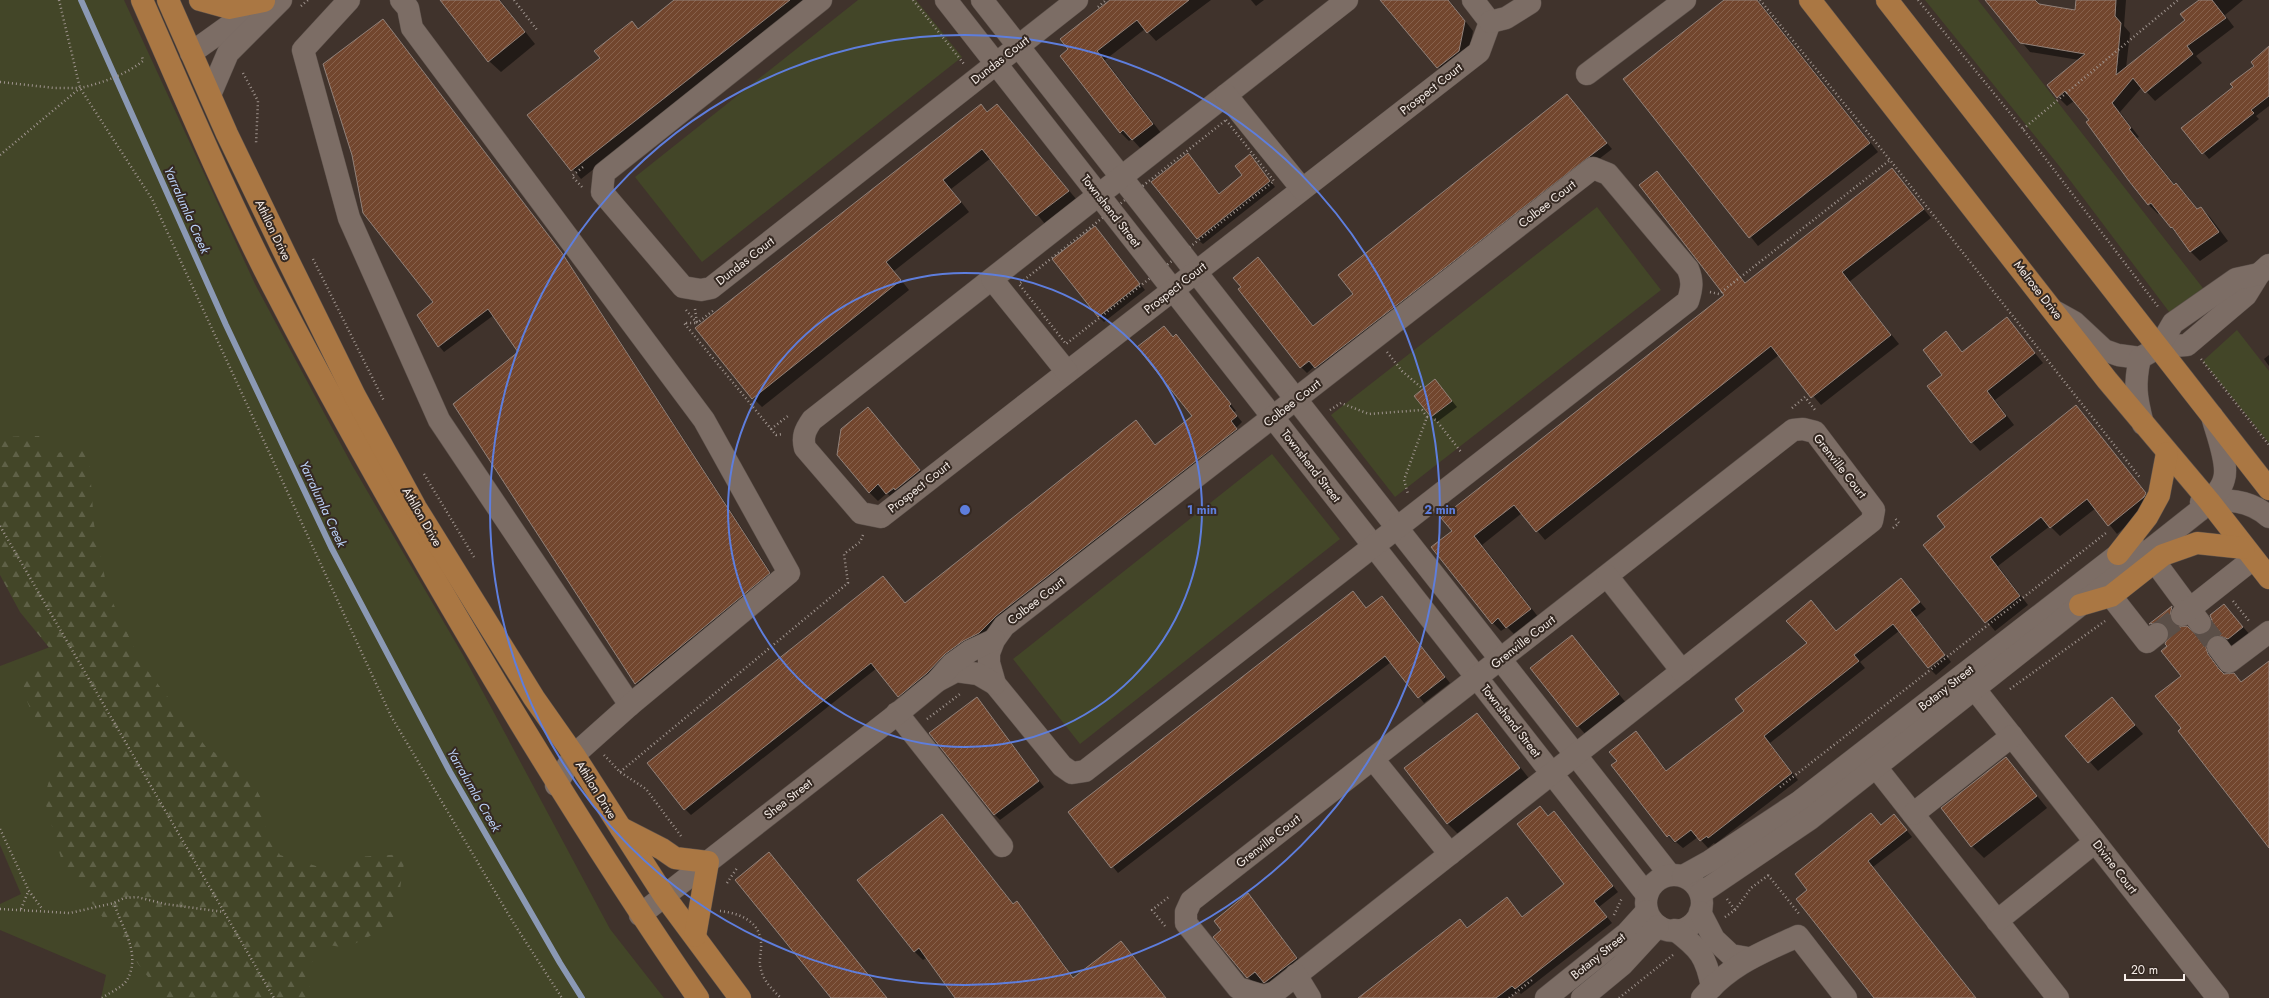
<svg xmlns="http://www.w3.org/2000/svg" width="2269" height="998" font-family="Jost,sans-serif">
<defs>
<pattern id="forest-firs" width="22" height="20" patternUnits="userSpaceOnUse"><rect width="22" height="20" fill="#434628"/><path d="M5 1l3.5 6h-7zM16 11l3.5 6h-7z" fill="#5f6147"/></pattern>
<pattern id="building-hatch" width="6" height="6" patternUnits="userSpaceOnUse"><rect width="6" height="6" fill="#72462e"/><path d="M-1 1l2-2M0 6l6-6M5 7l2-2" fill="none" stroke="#87614c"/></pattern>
</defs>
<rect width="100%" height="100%" fill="#40332c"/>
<g fill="#434628">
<polygon points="0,0 124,0 255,284 352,465 463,655 610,929 664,998 101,998 106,975 0,930 0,904 21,894 0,845 0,666 50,647 0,558"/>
<polygon points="858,0 916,0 962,57 702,262 635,177"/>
<polygon points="1925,0 1978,0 2206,292 2170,313 2060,167"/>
<polygon points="1597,207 1661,290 1395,497 1331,415"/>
<polygon points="2237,330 2269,371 2269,443 2203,361"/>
<polygon points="1272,454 1340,539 1080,744 1013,659"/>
</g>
<path fill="url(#forest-firs)" d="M39,436L50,456L88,442L94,524L106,583L112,601L141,662L206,747L248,774L263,802V822L280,855L316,866L335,869L357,857L406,854C400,879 401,901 390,926L346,948L329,945L307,967L311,998H164L63,865L44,798L59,747C37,719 22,708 23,670L56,656L20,612L0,575V437Z"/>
<g fill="#0007">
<polygon points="441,0 500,0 535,44 501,72 489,61"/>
<polygon points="676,0 810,0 581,179 529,115 602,58 632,23 638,29"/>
<polygon points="1112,0 1211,0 1156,41 1145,29 1105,60 1161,133 1141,149 1132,139 1129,141 1120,132 1070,49"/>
<polygon points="1251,0 1264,0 1256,6"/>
<polygon points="1386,0 1449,0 1473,31 1468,60 1446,76 1383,2"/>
<polygon points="1725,0 1758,0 1878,152 1758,246 1625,79"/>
<polygon points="1986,0 2036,0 2040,6 2076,11 2077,0 2126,0 2124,26 2130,33 2126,68 2186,20 2201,0 2243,0 2225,15 2234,27 2196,56 2202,63 2155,101 2142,87 2120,112 2139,137 2137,138 2175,185 2176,184 2185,193 2198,210 2201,208 2210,217 2228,241 2200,261 2191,252 2159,212 2158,214 2149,205 2090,120 2074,101 2067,106 2058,97 2079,60 2030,52"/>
<polygon points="383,20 567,260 775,579 642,689 636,684 454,405 519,352 494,315 444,352 439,346 434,303"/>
<polygon points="2269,48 2269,106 2256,116 2259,119 2209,159 2183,128 2234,87"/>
<polygon points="1572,101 1612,149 1322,373 1315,366 1307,373 1301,367 1240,289 1258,258 1314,326 1355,294"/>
<polygon points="981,105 988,112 997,106 1077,200 1045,224 991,158 951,189 969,212 894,271 909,290 762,407 753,398"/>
<polygon points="1193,160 1220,194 1244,176 1255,161 1275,187 1203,244 1197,239"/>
<polygon points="1892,170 1931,218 1849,282 1899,344 1821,405 1779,355 1545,540 1522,513 1482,545 1539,618 1516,636 1507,627 1501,631 1493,623 1453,531 1726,295 1657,172 1746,283"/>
<polygon points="1100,233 1145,290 1104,322 1098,316"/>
<polygon points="2007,319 2043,363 1995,400 2014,425 1980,451 1972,442 1944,375 1946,333 1964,353"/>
<polygon points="1173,338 1182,342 1236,411 1234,412 1242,422 1236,428 1242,435 905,702 877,668 691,815 685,809 648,763 883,577 905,604 1136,421 1156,445 1193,416"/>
<polygon points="2269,355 2269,366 2264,359"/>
<polygon points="1435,380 1457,407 1437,422 1432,417"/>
<polygon points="2076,407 2154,502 2117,534 2096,508 2060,536 2050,526 1998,566 2028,605 1995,631 1924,545 1947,527"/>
<polygon points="868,408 928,480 895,502 887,493 878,501 869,492"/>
<polygon points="1901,580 1926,609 1916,617 1945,654 1928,667 1899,631 1860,662 1865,668 1770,743 1798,780 1715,844 1714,843 1708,848 1698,837 1683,848 1676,842 1675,843 1668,836 1618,761 1636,733 1667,771 1745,711 1809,643 1811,601 1836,632"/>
<polygon points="1353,593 1367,609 1382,597 1450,683 1424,703 1391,662 1118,873 1069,812"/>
<polygon points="2224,605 2251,636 2237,648 2226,643 2214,657 2224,675 2233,674 2242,683 2269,662 2269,846 2182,729 2182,676 2168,647 2170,631 2159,632 2150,624 2172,607 2180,615 2179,628 2201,636 2208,634 2213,628"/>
<polygon points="1572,637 1627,704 1586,735 1578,726"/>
<polygon points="1946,655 1951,662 1936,675 1930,669"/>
<polygon points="2112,699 2143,734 2098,771 2067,736"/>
<polygon points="982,704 1044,787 1000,820 994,814"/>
<polygon points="1477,714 1488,726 1531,781 1459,835 1448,824 1405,769"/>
<polygon points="2006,758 2047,808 1984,858 1972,846"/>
<polygon points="1540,807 1549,816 1554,812 1560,818 1618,892 1599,907 1612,923 1521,994 1518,991 1509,998 1360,998 1460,920 1468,928 1507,898 1523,918 1565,885"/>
<polygon points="942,815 1014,905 1017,903 1025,912 1066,967 1023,998 957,998 927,957 923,960 914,951"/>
<polygon points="1900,822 1912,837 1873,867 1976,998 1875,998 1797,899 1881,826"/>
<polygon points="1248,895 1305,967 1272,991 1263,982 1256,986 1248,977 1223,930"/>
<polygon points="1121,942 1166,998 1050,998"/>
</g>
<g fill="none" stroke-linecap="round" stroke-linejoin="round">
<polyline stroke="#8b99b4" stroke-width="6" points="81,0 226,325 331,547 450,772 560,963 582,998"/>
</g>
<g fill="url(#building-hatch)" stroke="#92827a">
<polygon points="440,0 499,0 525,32 488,62"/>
<polygon points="674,0 790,0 571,171 527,115 600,58 594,51 632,21 638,29"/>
<polygon points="1110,0 1189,0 1147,33 1137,20 1097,51 1153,124 1132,140 1123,130 1120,133 1060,56 1068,49 1060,39"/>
<polygon points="1380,0 1448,0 1465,21 1459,51 1437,68"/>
<polygon points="1724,0 1757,0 1870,143 1749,238 1623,79"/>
<polygon points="1985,0 2035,0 2039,4 2075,10 2076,0 2116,0 2115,16 2121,23 2116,75 2185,20 2180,14 2199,0 2212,0 2226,18 2187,46 2193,54 2145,93 2133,78 2112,103 2131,128 2129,129 2174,185 2176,183 2197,209 2201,207 2219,232 2190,252 2172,227 2171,228 2151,203 2148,205 2129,181 2086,122 2089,120 2065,91 2057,98 2047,85 2085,54 2020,43"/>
<polygon points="383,19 562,253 770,573 635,684 453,404 518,352 488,309 438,347 417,315 433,302 363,213 352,155 323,64"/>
<polygon points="2269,46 2269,96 2251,110 2254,113 2202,154 2181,128 2233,87 2230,84 2254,66 2251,62"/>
<polygon points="1567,94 1607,143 1315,368 1309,361 1300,368 1238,289 1241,287 1233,278 1258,257 1313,326 1353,294 1338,275"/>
<polygon points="981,104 987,112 997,104 1069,191 1036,216 982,149 943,180 961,202 886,262 901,280 752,399 695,328"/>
<polygon points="1188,153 1219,194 1242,175 1235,166 1250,154 1270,181 1197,239 1151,182"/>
<polygon points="1892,168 1924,209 1842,272 1891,335 1811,398 1771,346 1536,532 1514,505 1474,536 1531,609 1506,628 1498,618 1492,624 1431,547 1452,531 1441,518 1724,295 1639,185 1657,171 1745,283"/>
<polygon points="1095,226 1140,284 1098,317 1052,259"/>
<polygon points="2007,317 2035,353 1987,391 2006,416 1971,443 1927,386 1942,375 1923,350 1946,331 1962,352"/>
<polygon points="1164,326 1173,337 1176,334 1231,404 1229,406 1237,416 1231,421 1237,429 996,616 979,633 963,641 945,654 927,673 898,697 871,663 684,810 647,763 883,576 905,603 1136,420 1155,445 1192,416 1137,347"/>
<polygon points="1435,379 1452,401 1431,417 1414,396"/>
<polygon points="2076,405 2146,493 2144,497 2108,526 2087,499 2050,528 2041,517 1990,557 2020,596 1985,623 1923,545 1945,527 1937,516"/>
<polygon points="868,407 920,470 895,490 894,488 886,494 878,484 869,493 837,455 841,429"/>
<polygon points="1901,578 1920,602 1910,610 1945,655 1928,668 1893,624 1854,655 1859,661 1764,736 1792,773 1708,838 1707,836 1700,841 1691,830 1675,842 1669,835 1667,837 1611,765 1617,761 1609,752 1636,731 1666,771 1744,711 1735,699 1807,643 1786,621 1811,600 1836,631"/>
<polygon points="1353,591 1366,608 1382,596 1445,677 1418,698 1385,656 1111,868 1068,812"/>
<polygon points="2224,604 2243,627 2228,639 2217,635 2211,637 2207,642 2206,648 2208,654 2219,669 2224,674 2234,673 2241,682 2269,661 2269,848 2178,731 2181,728 2155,696 2181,676 2161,651 2167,646 2165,644 2169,633 2167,627 2161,622 2149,624 2172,606 2170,616 2172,623 2178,627 2187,626 2195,634 2202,635 2208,633 2212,628 2212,621 2210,615"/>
<polygon points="1572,635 1619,694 1577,727 1530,668"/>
<polygon points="977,697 1039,781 994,815 929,733"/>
<polygon points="2112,697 2135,725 2088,763 2065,736"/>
<polygon points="1477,713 1520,768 1447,824 1404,768"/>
<polygon points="2006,757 2037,796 1971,847 1941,808"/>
<polygon points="1540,806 1548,816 1554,811 1613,886 1594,901 1607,917 1515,989 1512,986 1496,998 1358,998 1460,919 1467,928 1507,897 1522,917 1564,884 1517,824"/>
<polygon points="1871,813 1881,825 1894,814 1907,830 1868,861 1976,998 1874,998 1796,899 1807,890 1795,874"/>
<polygon points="942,814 1013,904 1017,901 1073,978 1121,941 1166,998 955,998 919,948 914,952 857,880"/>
<polygon points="769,852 887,998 831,998 735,880"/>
<polygon points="1248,893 1297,958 1264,983 1255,972 1247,978 1213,937 1221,930 1214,921"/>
</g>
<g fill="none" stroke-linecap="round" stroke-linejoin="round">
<g stroke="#5b4f48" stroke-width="22" stroke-dasharray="22 11" stroke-linecap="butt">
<polyline points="2200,623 2218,647"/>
<polyline points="2157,634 2182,615"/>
</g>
<defs>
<g id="minor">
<polyline points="349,0 303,50 349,218 439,420 630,705"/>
<polyline points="401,0 408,8 412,28 704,420 789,573 630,705 574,755 556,785"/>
<polyline points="821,0 604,173 602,192 683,287 701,290 711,288 1077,0"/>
<polyline points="946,0 1647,895"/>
<polyline points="982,0 1670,875"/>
<path d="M1347,0L812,420C805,430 802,437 805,448L861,513L881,517L1479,52L1490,22L1473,0"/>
<polyline points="1490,22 1506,18 1530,3"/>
<polyline points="191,53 265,0"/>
<polyline points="1587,74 1685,0"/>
<polyline points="210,95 228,53 281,0"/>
<polyline points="1226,95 1302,189"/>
<path d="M1593,168L1608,174L1688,269C1693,281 1692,288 1688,301L1085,771L1072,773L1062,766L995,684L989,663V653L994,640L1004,626Z"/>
<polyline points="992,279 1067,372"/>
<polyline points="2056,312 2074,322 2104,350 2118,355 2140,358 2159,347 2187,345 2246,295 2259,274 2269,265"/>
<polyline points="2159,347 2173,323 2236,279 2259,274"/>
<path d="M2140,358C2134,384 2136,398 2143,424"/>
<polygon points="1803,429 1815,432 1874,510 1872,521 1275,992 1264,996 1238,988 1186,923 1186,912 1191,901 1793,430"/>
<path d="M2201,502C2226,499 2249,499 2269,517"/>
<polyline points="2155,562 2200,623"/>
<polyline points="1607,576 1682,671"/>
<polyline points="2111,596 2147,642 2157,634"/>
<polyline points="2182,615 2253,559"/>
<polyline points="2218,647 2229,662 2269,632"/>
<polyline points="1966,678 2218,998"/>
<polyline points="939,680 956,671 978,674 995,684"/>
<polyline points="897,713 1002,846"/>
<polyline points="1868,757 2058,998"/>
<polyline points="1373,759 1450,854"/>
<polyline points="1913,814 2012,736"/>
<circle cx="1674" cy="903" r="28"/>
<polyline points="1683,876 1710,861 1799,802 2133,543"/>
<path d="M1701,893L1810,819L2199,511C2208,502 2221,492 2224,479C2229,463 2216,432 2212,416"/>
<polyline points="1700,912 1714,939 1731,955 1748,958"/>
<polyline points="640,915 892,718 936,682 952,664 970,651 994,640"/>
<polyline points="1997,921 2095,842"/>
<path d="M1675,930C1700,949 1706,956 1712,987"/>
<polyline points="1296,975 1310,998"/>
<polyline points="1546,998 1627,933 1647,911"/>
<polyline points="1582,998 1622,965 1658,926"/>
<path d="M1702,998C1729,965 1761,953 1798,936L1846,998"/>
</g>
<g id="major">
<path d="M142,0C186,100 228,201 279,298C339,414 404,527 470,639C542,761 617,881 698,998"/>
<polyline points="168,0 227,134 287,258 355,396 416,508 534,698 574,755 665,897 740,998"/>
<polyline points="200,0 229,8 264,1"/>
<polyline points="1810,0 2107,380 2209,501 2269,578"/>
<polyline points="1887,0 2269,489"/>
<polyline points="2118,554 2147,517 2159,495 2167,453"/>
<polyline points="2080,605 2111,596 2163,555 2197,543 2244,548"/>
<polyline points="621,828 662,849 675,858 708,862 695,936"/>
</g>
</defs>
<use href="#minor" stroke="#5c514b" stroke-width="23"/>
<use href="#major" stroke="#5c514b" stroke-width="23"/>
<g stroke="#a0958f" stroke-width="2.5" stroke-dasharray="1 3" stroke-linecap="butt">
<polyline points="59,0 80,88 152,199 391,716 513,922 562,998"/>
<polyline points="514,0 537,30"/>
<polyline points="913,0 964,64"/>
<polyline points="1760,0 1890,160 2141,479"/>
<polyline points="1918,0 2023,129 2159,308"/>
<polyline points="301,6 308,0"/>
<polyline points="1098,7 1106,0"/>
<polyline points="243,73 258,101 256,144"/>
<polyline points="0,82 55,88 79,88"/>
<polygon points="1226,120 1274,181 1066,344 1019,284"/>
<polyline points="2023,129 2178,0"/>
<path d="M0,155L80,88C102,83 125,75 143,61L142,56"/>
<polyline points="582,187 572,176 583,167"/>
<polyline points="313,259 384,401"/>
<polyline points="1710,292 1719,294 1890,160"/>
<polyline points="695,309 697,323 684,323 776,435 783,434"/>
<polyline points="686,310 697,323 714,310"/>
<polyline points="1387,352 1402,371 1423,389"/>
<polyline points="2201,359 2269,445"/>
<polyline points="1792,408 1805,397 1815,410"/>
<polyline points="1330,410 1341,403 1369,414 1422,410 1427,417 1404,480 1408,494"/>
<polyline points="1427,417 1436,420 1461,452"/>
<polyline points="771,429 788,416"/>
<polyline points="424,474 474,557"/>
<polyline points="0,526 274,998"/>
<polyline points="1893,528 1899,523 1894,517"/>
<polyline points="2233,601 2249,621"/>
<polyline points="2010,689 2105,621"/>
<polyline points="927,719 960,694"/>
<polyline points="604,755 620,772 646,789 681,836"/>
<polyline points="620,772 848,583 844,554 860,542 863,535"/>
<polyline points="1780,787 2106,533"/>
<polyline points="0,829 29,891 43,910"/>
<polyline points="1768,875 1800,915"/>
<polyline points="727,883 737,868"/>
<polyline points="1727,899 1735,910"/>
<polyline points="0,909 70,913 114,903 124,898 137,897 165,904 224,912"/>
<polyline points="21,909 28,892"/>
<path d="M720,911C738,913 759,920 761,942C762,951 758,961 761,970C764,982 773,990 781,998"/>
<polyline points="1614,915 1622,898"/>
<polyline points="1725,917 1735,910 1751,888 1770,874"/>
<polyline points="1165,926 1152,910 1170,896"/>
<path d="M102,998C109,993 123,987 127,980C142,953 121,927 114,903"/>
<polyline points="1509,998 1532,980"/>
<polyline points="1619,998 1673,955"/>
</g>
<use href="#minor" stroke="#7c6d65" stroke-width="22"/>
<use href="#major" stroke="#aa7743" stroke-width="22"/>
</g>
<g fill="none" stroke="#5e7edd" stroke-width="2">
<circle cx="965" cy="510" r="237"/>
<circle cx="965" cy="510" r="475"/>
</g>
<g text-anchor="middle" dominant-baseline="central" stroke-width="4" stroke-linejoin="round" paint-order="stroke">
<g font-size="12" fill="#f7eee9" stroke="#352922">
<text transform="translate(1000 60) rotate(-38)">Dundas Court</text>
<text transform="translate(1431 89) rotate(-38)">Prospect Court</text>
<text transform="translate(1547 204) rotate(-38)">Colbee Court</text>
<text transform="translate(1111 211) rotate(52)">Townshend Street</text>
<text transform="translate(273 230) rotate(64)">Athllon Drive</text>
<text transform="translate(745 261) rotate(-38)">Dundas Court</text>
<text transform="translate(1175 288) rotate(-38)">Prospect Court</text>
<text transform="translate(2038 290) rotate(52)">Melrose Drive</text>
<text transform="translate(1292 403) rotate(-38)">Colbee Court</text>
<text transform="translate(1311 466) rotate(52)">Townshend Street</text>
<text transform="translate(1840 466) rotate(52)">Grenville Court</text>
<text transform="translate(919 487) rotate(-38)">Prospect Court</text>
<text transform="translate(422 517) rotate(60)">Athllon Drive</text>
<text transform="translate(1036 601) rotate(-38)">Colbee Court</text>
<text transform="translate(1523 642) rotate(-38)">Grenville Court</text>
<text transform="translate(1946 688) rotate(-38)">Botany Street</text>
<text transform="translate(1511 721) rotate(52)">Townshend Street</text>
<text transform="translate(596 790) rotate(58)">Athllon Drive</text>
<text transform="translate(788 799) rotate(-38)">Shea Street</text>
<text transform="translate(1268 841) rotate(-38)">Grenville Court</text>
<text transform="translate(2115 867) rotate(52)">Divine Court</text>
<text transform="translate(1598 956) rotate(-39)">Botany Street</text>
</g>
<g font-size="13" font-style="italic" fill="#bbd2f9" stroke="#352922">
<text transform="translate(187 210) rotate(66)">Yarralumla Creek</text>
<text transform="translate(323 504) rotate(65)">Yarralumla Creek</text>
<text transform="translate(474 790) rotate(60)">Yarralumla Creek</text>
</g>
</g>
<circle cx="965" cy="510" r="6" fill="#5e7edd" stroke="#352922" stroke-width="2"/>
<g font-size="12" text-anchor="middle" font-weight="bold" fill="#5e7edd" stroke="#352922" stroke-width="4" stroke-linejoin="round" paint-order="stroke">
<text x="1202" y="514">1 min</text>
<text x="1440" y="514">2 min</text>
</g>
<path d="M2125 974v6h59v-6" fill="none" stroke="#f7eee9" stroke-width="2"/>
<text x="2131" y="974" font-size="12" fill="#f7eee9" stroke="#352922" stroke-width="3" paint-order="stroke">20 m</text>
</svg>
